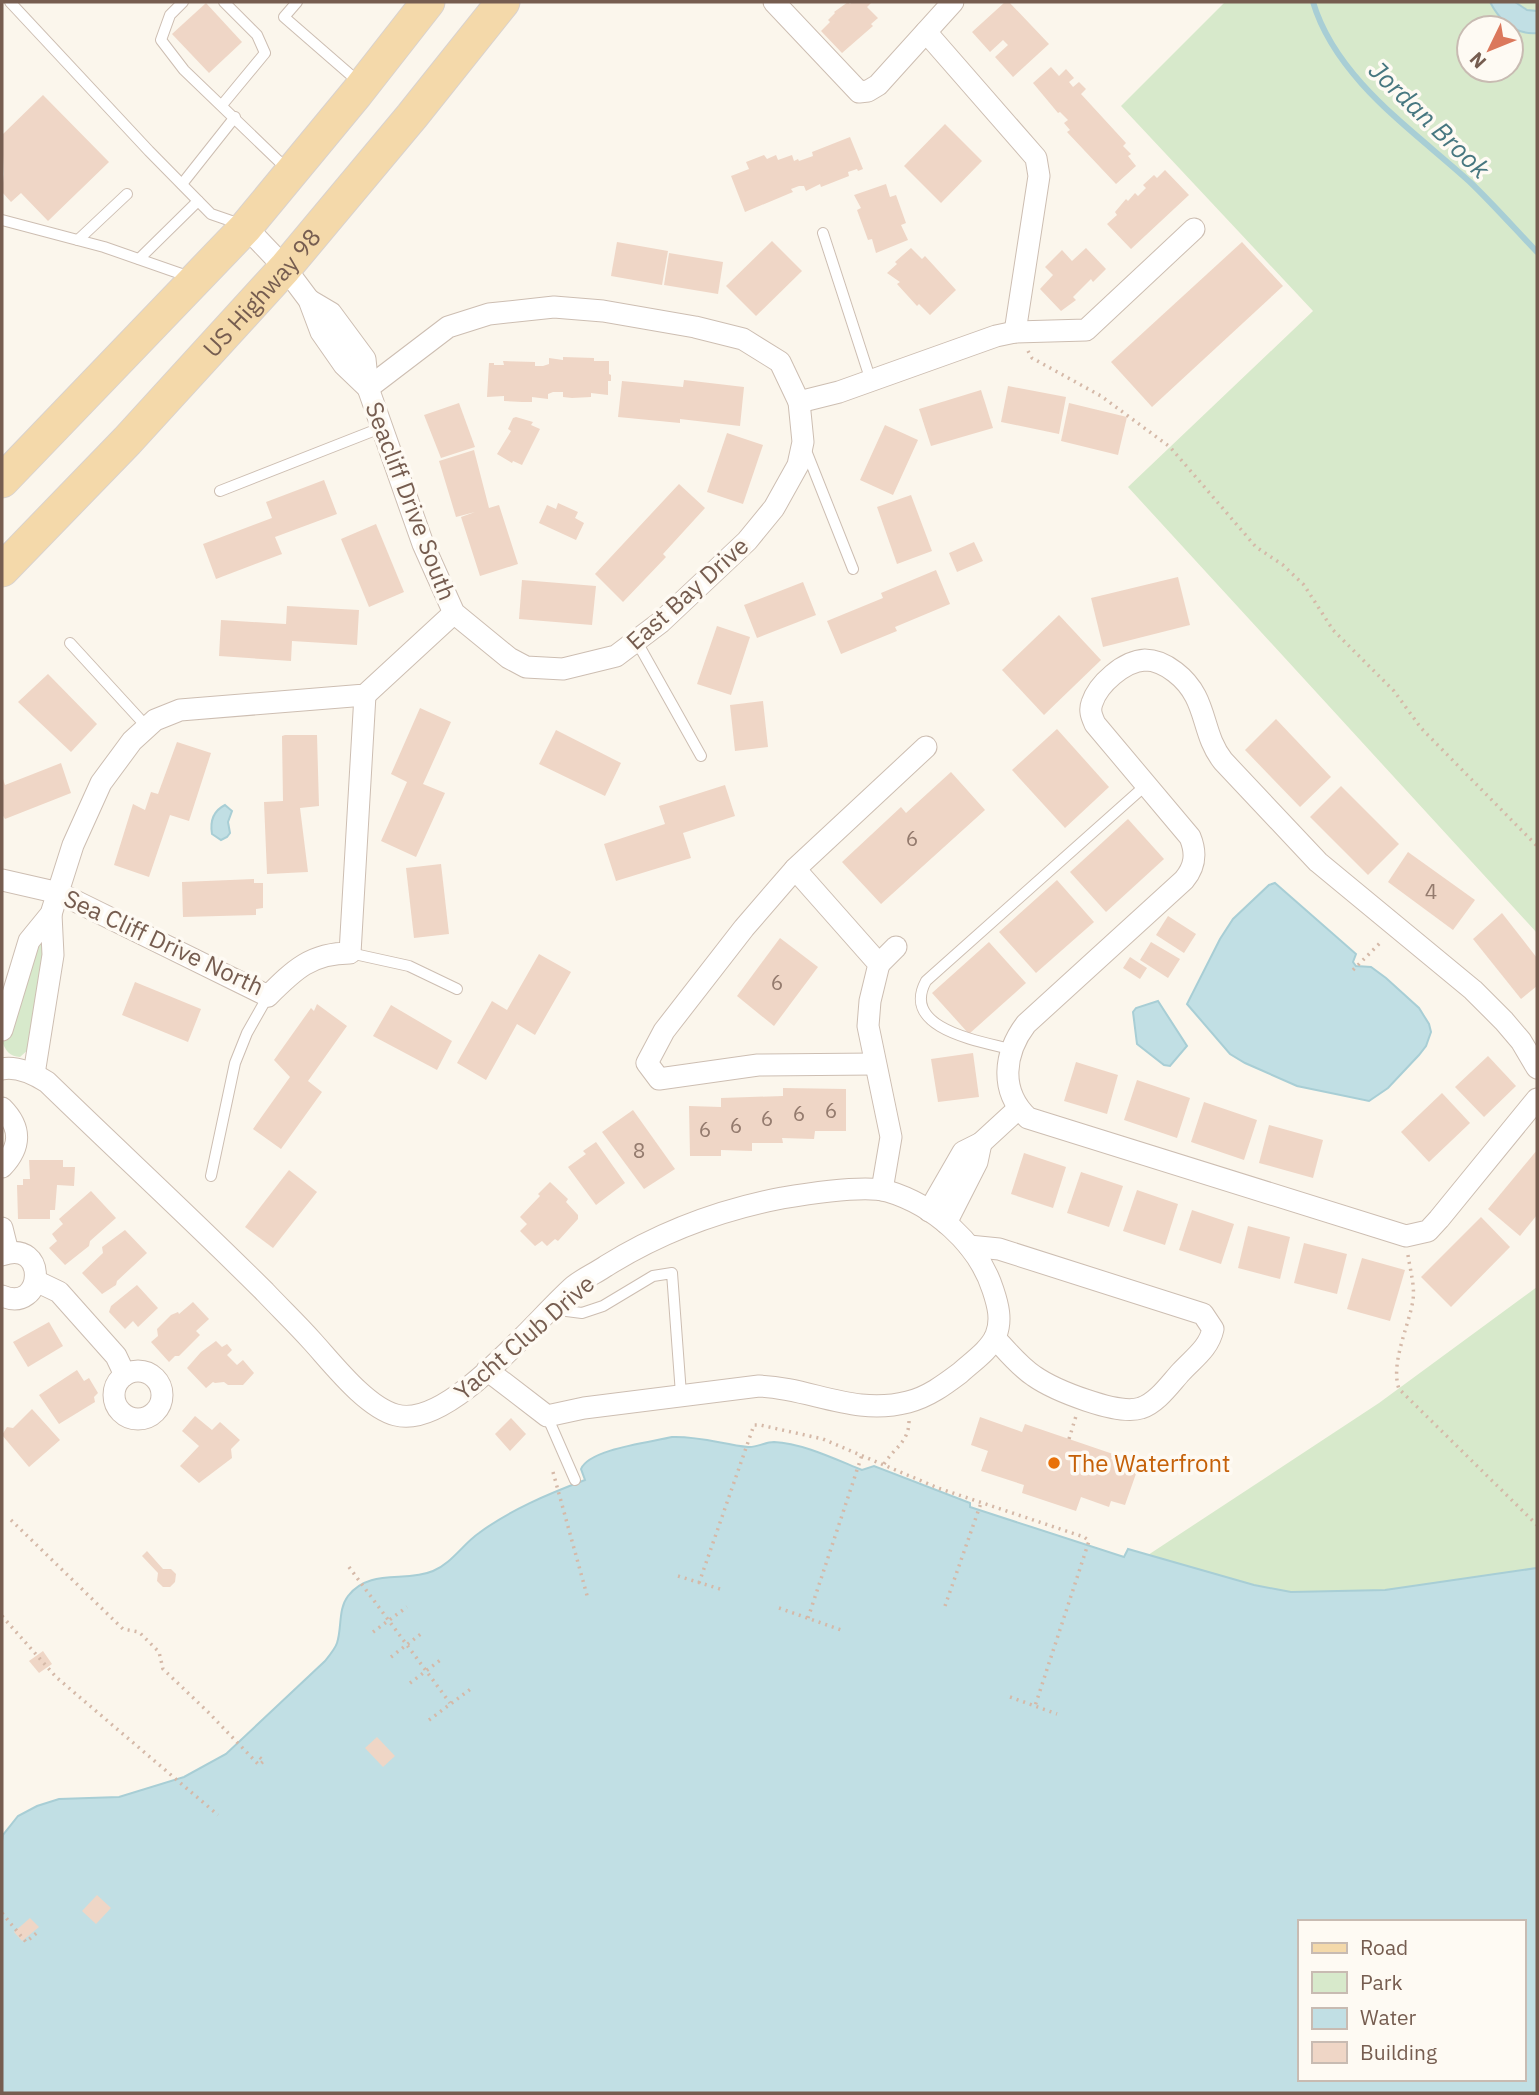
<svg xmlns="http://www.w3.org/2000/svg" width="1539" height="2095" font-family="'IBM Plex Sans',sans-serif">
<rect width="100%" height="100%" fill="#fbf6ec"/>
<g fill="#d7e9cb" fill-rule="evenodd">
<path d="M1225,2H1537V933L1128,487L1313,311L1121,106ZM1469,28H1511V70H1469Z"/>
<path d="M36,942L48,943L30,1048L20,1057C10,1056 6,1052 3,1043Z"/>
<path d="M1537,1287V1568C1456,1580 1375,1597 1293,1592C1248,1589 1192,1568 1148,1555L1379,1403Z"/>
</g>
<g fill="#c1dfe4" stroke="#a8ced5" stroke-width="2" fill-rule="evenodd">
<path d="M1490,2H1515L1527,10L1537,11V33C1514,35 1500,21 1490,2Z"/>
<path d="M225,805L232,811L228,822L230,833L227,837L221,840L212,834C210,822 213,811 225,805Z"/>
<polygon points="1275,883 1356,954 1353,962 1356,966 1371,967 1386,978 1419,1008 1429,1024 1431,1032 1426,1046 1419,1055 1388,1088 1369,1101 1297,1086 1245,1063 1230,1054 1187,1004 1220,939 1233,919 1269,885"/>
<polygon points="1158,1001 1187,1046 1170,1066 1164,1065 1137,1044 1133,1012 1136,1008"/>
<path d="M672,1437C699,1436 722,1444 748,1447C756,1448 765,1442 774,1442C802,1443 837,1460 862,1470L874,1466L970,1503V1507L1124,1557L1128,1549L1254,1585L1291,1592L1385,1590L1537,1568V2093H2V1841L3,1835L18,1816L37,1806L59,1799L119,1797L184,1777L226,1754L325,1661C329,1656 335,1649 337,1643C342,1628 338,1609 348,1596C370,1568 405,1583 433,1571C452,1563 463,1544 479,1533C510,1510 548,1494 585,1480L581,1469C589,1449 652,1442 672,1437ZM1299,1922H1523V2079H1299Z"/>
</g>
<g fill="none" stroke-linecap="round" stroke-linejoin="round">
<path stroke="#a8ced5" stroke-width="6" d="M1313,2C1336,79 1413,130 1470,182C1493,204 1515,229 1537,252"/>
</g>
<g fill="#efd6c6">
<polygon points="848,2 850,4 852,2 872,2 867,7 878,18 871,24 873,26 842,53 821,31 830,22 828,20 835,13 834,12"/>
<polygon points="1005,2 1009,2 1049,44 1013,77 995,57 1008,45 1003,40 990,52 972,32"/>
<polygon points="206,3 242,42 209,73 172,34"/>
<polygon points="1051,67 1059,76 1066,69 1074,78 1069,82 1073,87 1079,82 1086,89 1081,94 1126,143 1123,146 1131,154 1128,156 1136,166 1116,184 1067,132 1070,130 1064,123 1068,120 1060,112 1058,113 1033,83"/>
<polygon points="43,95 109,162 48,221 21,193 11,202 2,192 4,174 2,135"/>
<polygon points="945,124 982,161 941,203 904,166"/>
<polygon points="850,137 863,169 858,171 857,169 848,172 849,176 821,187 820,184 806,191 804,186 799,186 791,189 793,192 745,212 731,176 749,169 746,162 764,155 767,159 776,155 778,160 792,155 794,161 798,159 799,161 813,156 812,152"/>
<polygon points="1165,170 1189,195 1131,249 1107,224 1117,215 1115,212 1126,199 1128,201 1135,193 1138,196 1146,188 1143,185 1154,175 1157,178"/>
<polygon points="886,184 890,197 896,195 906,223 901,225 908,240 876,253 872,239 868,240 857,210 861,208 854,195"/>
<polygon points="772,241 802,271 756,316 726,286"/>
<polygon points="617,242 668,251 662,285 611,276"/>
<polygon points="1242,242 1283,286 1152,407 1111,362"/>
<polygon points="911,248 922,259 925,256 956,290 930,315 919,304 917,306 897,284 900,282 887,273 897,264 895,262"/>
<polygon points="1086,248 1106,269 1093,282 1091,279 1073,297 1076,300 1061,311 1040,289 1053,275 1045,267 1062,250 1072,261"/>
<polygon points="669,253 723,262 718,294 664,285"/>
<polygon points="563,357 594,358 594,361 609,361 609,374 611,375 611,381 608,381 608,395 591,393 591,397 572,398 563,397 563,392 553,392 548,394 548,399 532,397 532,402 522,402 504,401 504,396 487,397 489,363 494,363 494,365 504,365 503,361 535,362 535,366 543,366 549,364 549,358 563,360"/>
<polygon points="684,380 744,387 740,426 680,419 680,423 618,417 622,381 683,387"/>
<polygon points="1008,386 1066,397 1059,434 1001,422"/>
<polygon points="981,390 993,428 931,446 919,409"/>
<polygon points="459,403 475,447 441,458 424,415"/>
<polygon points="1069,403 1127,417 1118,455 1061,441"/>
<polygon points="516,417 533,422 531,425 540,429 522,465 513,461 512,463 497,454 511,431 508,429 513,418"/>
<polygon points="885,425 918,440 893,495 860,480"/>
<polygon points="727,433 763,445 743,504 707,492"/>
<polygon points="474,450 489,508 499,505 518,564 480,576 461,517 475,512 456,517 439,461"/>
<polygon points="324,480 337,514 275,537 282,554 216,579 203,544 272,518 266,502"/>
<polygon points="679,484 705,508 663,554 666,557 623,602 595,574"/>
<polygon points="911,495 932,551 897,564 877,507"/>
<polygon points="558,503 578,512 575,518 584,523 576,540 539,523 547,505 556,509"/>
<polygon points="376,524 404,592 369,607 341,539"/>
<polygon points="974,542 983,561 957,572 949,553"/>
<polygon points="936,570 950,604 895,627 897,631 841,654 827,621 883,598 881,593"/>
<polygon points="1178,577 1190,625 1103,647 1091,598"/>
<polygon points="522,580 596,586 592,625 519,619"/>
<polygon points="803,582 816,615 757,638 744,605"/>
<polygon points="287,606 359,610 357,645 292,641 291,661 219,656 221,620 286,624"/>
<polygon points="1059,615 1101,660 1044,715 1002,670"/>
<polygon points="717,626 750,637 731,695 697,684"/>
<polygon points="48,674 97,724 71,752 18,702"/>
<polygon points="763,701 768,747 735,751 730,705"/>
<polygon points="420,708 451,722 423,784 445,793 416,857 381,841 407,782 391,774"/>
<polygon points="1276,719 1331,777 1300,807 1245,750"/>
<polygon points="1057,729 1109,787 1065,828 1012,770"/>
<polygon points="556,730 621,763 605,796 539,764"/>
<polygon points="285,735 317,735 319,806 300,808 308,872 267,874 264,802 283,801 282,736"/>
<polygon points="177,742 211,753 189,821 170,815 149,877 114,865 133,804 145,810 151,792 158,794"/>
<polygon points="61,763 71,793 5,819 2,814 2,776 5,785"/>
<polygon points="951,772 985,810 881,904 842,862 901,807 906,813"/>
<polygon points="725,785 735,816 683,833 691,858 616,881 604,844 665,824 659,806"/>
<polygon points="1341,786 1399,844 1368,875 1310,817"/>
<polygon points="1128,819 1164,859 1106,912 1070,872"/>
<polygon points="1408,852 1475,900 1453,930 1388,882"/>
<polygon points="441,864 449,934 414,938 406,868"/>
<polygon points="254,879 254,883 263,883 263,908 256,909 256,915 183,917 182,882"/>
<polygon points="1057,880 1094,922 1036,973 999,932"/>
<polygon points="1502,913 1537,958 1537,986 1521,999 1473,939"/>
<polygon points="1168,916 1196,934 1184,953 1156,935"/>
<polygon points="780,938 818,967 774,1026 737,996"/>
<polygon points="989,942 1026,983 969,1034 932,993"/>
<polygon points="1151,942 1180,959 1168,978 1140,960"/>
<polygon points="539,954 571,972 535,1035 517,1024 486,1080 457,1063 492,1001 507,1010"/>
<polygon points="1130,957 1147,968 1140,979 1123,968"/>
<polygon points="135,982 201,1009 188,1042 122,1015"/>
<polygon points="317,1004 347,1026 308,1081 322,1092 281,1149 253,1129 290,1077 274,1060 311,1008 314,1011"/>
<polygon points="391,1005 452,1041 437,1070 373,1036"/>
<polygon points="973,1053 979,1097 938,1102 931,1059"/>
<polygon points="1488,1056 1516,1086 1484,1117 1455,1087"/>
<polygon points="1076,1062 1118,1075 1107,1114 1064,1101"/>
<polygon points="1137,1080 1190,1098 1177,1138 1124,1120"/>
<polygon points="783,1088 846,1089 846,1131 815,1131 814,1139 782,1138 783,1143 752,1143 752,1151 721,1150 721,1156 690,1156 689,1106 721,1107 721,1098 783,1096"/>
<polygon points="1442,1093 1470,1123 1429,1162 1401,1132"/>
<polygon points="1204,1102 1257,1120 1244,1160 1191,1142"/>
<polygon points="633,1110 675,1169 644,1189 602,1132"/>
<polygon points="1269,1125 1323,1140 1313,1178 1259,1163"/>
<polygon points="596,1142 625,1183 596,1205 568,1167 586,1154 583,1151"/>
<polygon points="1537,1150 1537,1215 1520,1236 1488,1209"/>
<polygon points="1024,1153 1066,1167 1053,1208 1011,1194"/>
<polygon points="29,1160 63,1160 63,1167 75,1167 74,1186 57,1185 55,1210 50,1210 50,1219 18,1219 17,1185 23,1185 23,1179 30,1179"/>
<polygon points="289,1170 317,1192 273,1248 245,1227"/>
<polygon points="1081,1172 1123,1186 1109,1227 1067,1213"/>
<polygon points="550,1182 568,1199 566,1202 578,1215 578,1219 558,1241 555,1239 547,1246 542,1241 535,1246 520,1231 527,1224 520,1217 540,1196 538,1194"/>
<polygon points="1137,1190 1178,1204 1165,1245 1123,1231"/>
<polygon points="91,1191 116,1218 90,1241 89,1246 65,1265 49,1248 57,1241 52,1234 63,1224 59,1219"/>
<polygon points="1192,1210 1234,1224 1221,1264 1179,1250"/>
<polygon points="1481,1217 1510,1247 1451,1307 1421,1277"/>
<polygon points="1248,1226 1290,1237 1280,1279 1238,1268"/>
<polygon points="125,1230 147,1253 117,1281 116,1285 102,1294 82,1273 103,1253 102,1247"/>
<polygon points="1304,1243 1347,1254 1337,1294 1294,1283"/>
<polygon points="1362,1258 1405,1270 1390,1321 1347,1309"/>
<polygon points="137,1285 158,1308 138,1327 133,1321 125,1329 109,1312 111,1306"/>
<polygon points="193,1302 209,1319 196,1331 200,1335 179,1356 175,1356 169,1362 151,1342 158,1336 157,1329 171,1315 178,1312 179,1314"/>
<polygon points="49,1322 63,1346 28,1367 13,1342"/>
<polygon points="216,1341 222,1347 227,1344 232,1350 227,1355 237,1365 243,1360 254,1373 243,1385 228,1385 224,1382 215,1383 213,1382 206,1388 187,1368 201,1352"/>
<polygon points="77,1370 84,1381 89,1378 98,1393 94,1397 95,1402 59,1424 39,1395"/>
<polygon points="32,1409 60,1440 29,1467 2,1435 7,1427 13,1428"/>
<polygon points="195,1416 212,1430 220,1422 240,1440 231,1449 232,1458 199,1483 180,1466 199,1446 182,1431"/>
<polygon points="980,1417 1022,1432 1025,1424 1113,1454 1111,1459 1138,1468 1125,1505 1111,1501 1109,1507 1081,1497 1076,1511 1022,1493 1024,1485 981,1471 988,1451 971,1445"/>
<polygon points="511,1418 526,1434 510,1451 495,1434"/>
<polygon points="147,1551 163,1569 171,1569 176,1574 175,1582 170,1587 163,1587 157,1581 158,1573 142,1556"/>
<polygon points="43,1651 52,1664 39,1673 29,1661"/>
<polygon points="377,1737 395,1756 383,1767 365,1748"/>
<polygon points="97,1895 111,1908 96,1924 82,1911"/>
<polygon points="30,1918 39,1927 22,1941 14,1932"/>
</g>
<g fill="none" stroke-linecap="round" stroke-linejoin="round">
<defs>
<g id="lane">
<polyline points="10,2 149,151 211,214 240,224"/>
<polyline points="183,2 170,15 161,40 184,70 289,171"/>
<polyline points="297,2 284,17 361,84"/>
<polyline points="222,105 265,53 257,35 224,2"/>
<polyline points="182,184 235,117"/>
<polyline points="2,220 104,247 190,277"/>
<polyline points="823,233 871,381"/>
<polyline points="78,240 127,194"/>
<polyline points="139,259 198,201"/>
<polyline points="805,448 853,569"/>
<polyline points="220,491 383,427"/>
<polyline points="637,642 701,756"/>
<polyline points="70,643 147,727"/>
<polyline points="350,953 409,966 457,989"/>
<path d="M1010,1049C980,1041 900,1029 926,981L1146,785"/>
<polyline points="211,1176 235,1063 247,1033 268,996"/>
<polyline points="551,1309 582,1313 603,1306 653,1276 672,1273 681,1394"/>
<polyline points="547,1416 575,1480"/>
</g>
<g id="street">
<polyline points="774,2 859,92 868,91 878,85 953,2"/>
<polyline points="926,32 1036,158 1039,176 1015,332"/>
<polyline points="246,227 285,268 309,300 321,332 344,365 368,388"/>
<polyline points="309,300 331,313 365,359 368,388 423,544 454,613 509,658 526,667 563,669 616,656 661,622 747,541 774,508 798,465 803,442 799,402"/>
<polyline points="368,388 448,327 489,314 554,307 603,311 695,327 743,339 780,362 799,402 839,392 996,336 1015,332 1086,330 1194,229"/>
<polyline points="795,869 879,964 870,1001 868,1026 891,1137 882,1190"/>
<path d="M2,880L59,893L268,996C294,970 311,953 350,953L365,695"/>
<polyline points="879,964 896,947"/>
<polyline points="2,1030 29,941 51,914 73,845 101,783 132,741 155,720 180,710 365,695 454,613"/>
<polyline points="875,1064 758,1065 659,1079 647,1063 664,1031 744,928 795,869 926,747"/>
<path d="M1537,1068L1521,1041L1504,1021L1473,990L1318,862L1223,761C1200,732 1209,698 1175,672C1166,665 1156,660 1145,660C1124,661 1098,684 1092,703C1089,711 1092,717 1095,724L1190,837C1197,854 1195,867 1184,880L1026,1024C1004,1053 999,1091 1028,1118L1406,1236L1428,1231L1439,1219L1537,1099"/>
<path d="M2,1069C17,1066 34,1074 47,1082C119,1152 194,1221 265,1292C280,1308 297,1324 312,1341C333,1364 366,1407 396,1415C449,1430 536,1319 574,1286C584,1278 596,1273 606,1266C659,1233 720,1210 782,1198C806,1194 864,1185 887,1191C934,1205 978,1243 993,1290C998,1305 1002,1320 996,1335C990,1350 972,1362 960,1373C944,1385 928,1397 908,1402C854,1416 811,1388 759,1386L584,1408L547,1416L487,1370"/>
<polyline points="34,1074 53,955 51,914"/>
<path d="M2,1108C22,1128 21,1147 2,1167"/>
<polyline points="981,1143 1018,1109"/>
<polyline points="929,1211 963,1152 981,1143 977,1162 946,1223"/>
<polyline points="2,1228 8,1252"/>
<path d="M969,1246L999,1249L1203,1314L1213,1329C1209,1348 1194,1358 1181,1372C1170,1384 1157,1403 1141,1408C1118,1416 1054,1390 1034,1376C1019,1366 1007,1351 995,1338"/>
<path d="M2,1255C48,1238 45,1314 2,1296"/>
<polyline points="36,1281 59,1292 116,1356 125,1375"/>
<circle cx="138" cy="1395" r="24"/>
</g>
<g id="primary">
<polyline points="2,481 246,227 356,94 428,2"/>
<path id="s1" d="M2,570L127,441L285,268L412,116L503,2"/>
</g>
</defs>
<use href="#lane" stroke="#cdbeb2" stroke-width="12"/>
<use href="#street" stroke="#cdbeb2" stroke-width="23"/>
<use href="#primary" stroke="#d9d2ce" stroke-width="35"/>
<g stroke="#d5b9a8" stroke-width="3.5" stroke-dasharray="2 5" stroke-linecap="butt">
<polyline points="1028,351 1032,358 1101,396 1170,447 1256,547 1283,565 1304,585 1333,630 1394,691 1421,728 1537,846"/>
<polyline points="1353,970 1381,942"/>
<path d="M1408,1255C1410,1270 1415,1285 1413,1300C1409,1326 1390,1363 1399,1389L1537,1525"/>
<polyline points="1069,1439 1076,1416"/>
<path d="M884,1464C894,1448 909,1442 909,1421"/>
<polyline points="553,1472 588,1599"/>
<polyline points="11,1520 123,1629 139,1632 159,1652 163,1669 208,1712 259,1765 264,1761 258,1756"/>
<polyline points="349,1567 450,1703"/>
<polyline points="678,1576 720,1589"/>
<polyline points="699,1583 754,1425 760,1425 823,1439 938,1488 1084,1537 1089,1541 1035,1706"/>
<polyline points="945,1606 981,1503"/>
<polyline points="779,1608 844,1631"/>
<polyline points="2,1616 56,1677 218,1815"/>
<polyline points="808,1618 862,1455"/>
<polyline points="373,1632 407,1607"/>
<polyline points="391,1657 422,1633"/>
<polyline points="410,1683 443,1658"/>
<polyline points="1010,1697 1057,1714"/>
<polyline points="429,1720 472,1688"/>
<polyline points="2,1913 26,1942 39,1931"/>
</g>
<use href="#lane" stroke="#fff" stroke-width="10"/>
<use href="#street" stroke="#fff" stroke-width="21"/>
<use href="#primary" stroke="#f4d9aa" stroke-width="33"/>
</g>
<circle fill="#e8710a" stroke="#fefaf3" stroke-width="2.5" cx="1054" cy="1463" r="7"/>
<g text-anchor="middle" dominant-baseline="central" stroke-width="7" stroke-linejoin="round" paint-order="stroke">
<g font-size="21" fill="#947b6e">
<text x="912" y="838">6</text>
<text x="1431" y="891">4</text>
<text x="777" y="982">6</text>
<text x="831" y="1110">6</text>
<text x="799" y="1113">6</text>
<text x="767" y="1118">6</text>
<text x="736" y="1125">6</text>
<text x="705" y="1129">6</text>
<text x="639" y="1150">8</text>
</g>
<g font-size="24" fill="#765d50" stroke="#fefaf3">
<text stroke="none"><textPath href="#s1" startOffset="380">US Highway 98</textPath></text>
<text transform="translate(411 501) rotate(69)">Seacliff Drive South</text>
<text transform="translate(687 593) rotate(-42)">East Bay Drive</text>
<text transform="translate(164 942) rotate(25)">Sea Cliff Drive North</text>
<text transform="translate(524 1337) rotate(-41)">Yacht Club Drive</text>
</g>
<g font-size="24" fill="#c56008" stroke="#fefaf3" text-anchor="start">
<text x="1068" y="1463">The Waterfront</text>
</g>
<g font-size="26" font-style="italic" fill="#477780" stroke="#fefaf3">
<text transform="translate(1430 119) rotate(44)">Jordan Brook</text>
</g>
</g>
<rect width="1539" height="2095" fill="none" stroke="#765d50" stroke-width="7"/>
<rect x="1298" y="1920" width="228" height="161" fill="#fefaf3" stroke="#c8bbb2" stroke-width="2"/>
<rect x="1312" y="1943" width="35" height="10" fill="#f4d9aa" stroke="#c8bbb2" stroke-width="2"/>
<text x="1360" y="1955" font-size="21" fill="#765d50">Road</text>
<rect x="1312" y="1972" width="35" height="21" fill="#d7e9cb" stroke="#c8bbb2" stroke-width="2"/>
<text x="1360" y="1990" font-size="21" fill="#765d50">Park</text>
<rect x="1312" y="2008" width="35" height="21" fill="#c1dfe4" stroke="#c8bbb2" stroke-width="2"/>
<text x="1360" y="2025" font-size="21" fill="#765d50">Water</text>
<rect x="1312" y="2042" width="35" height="21" fill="#efd6c6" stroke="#c8bbb2" stroke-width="2"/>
<text x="1360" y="2060" font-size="21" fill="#765d50">Building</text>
<g transform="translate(1490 49) rotate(227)"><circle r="33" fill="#fefaf3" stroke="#c8bbb2" stroke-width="2"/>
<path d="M0-5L12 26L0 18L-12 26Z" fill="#db785c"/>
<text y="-10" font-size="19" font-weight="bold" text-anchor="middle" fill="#765d50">N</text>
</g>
</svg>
